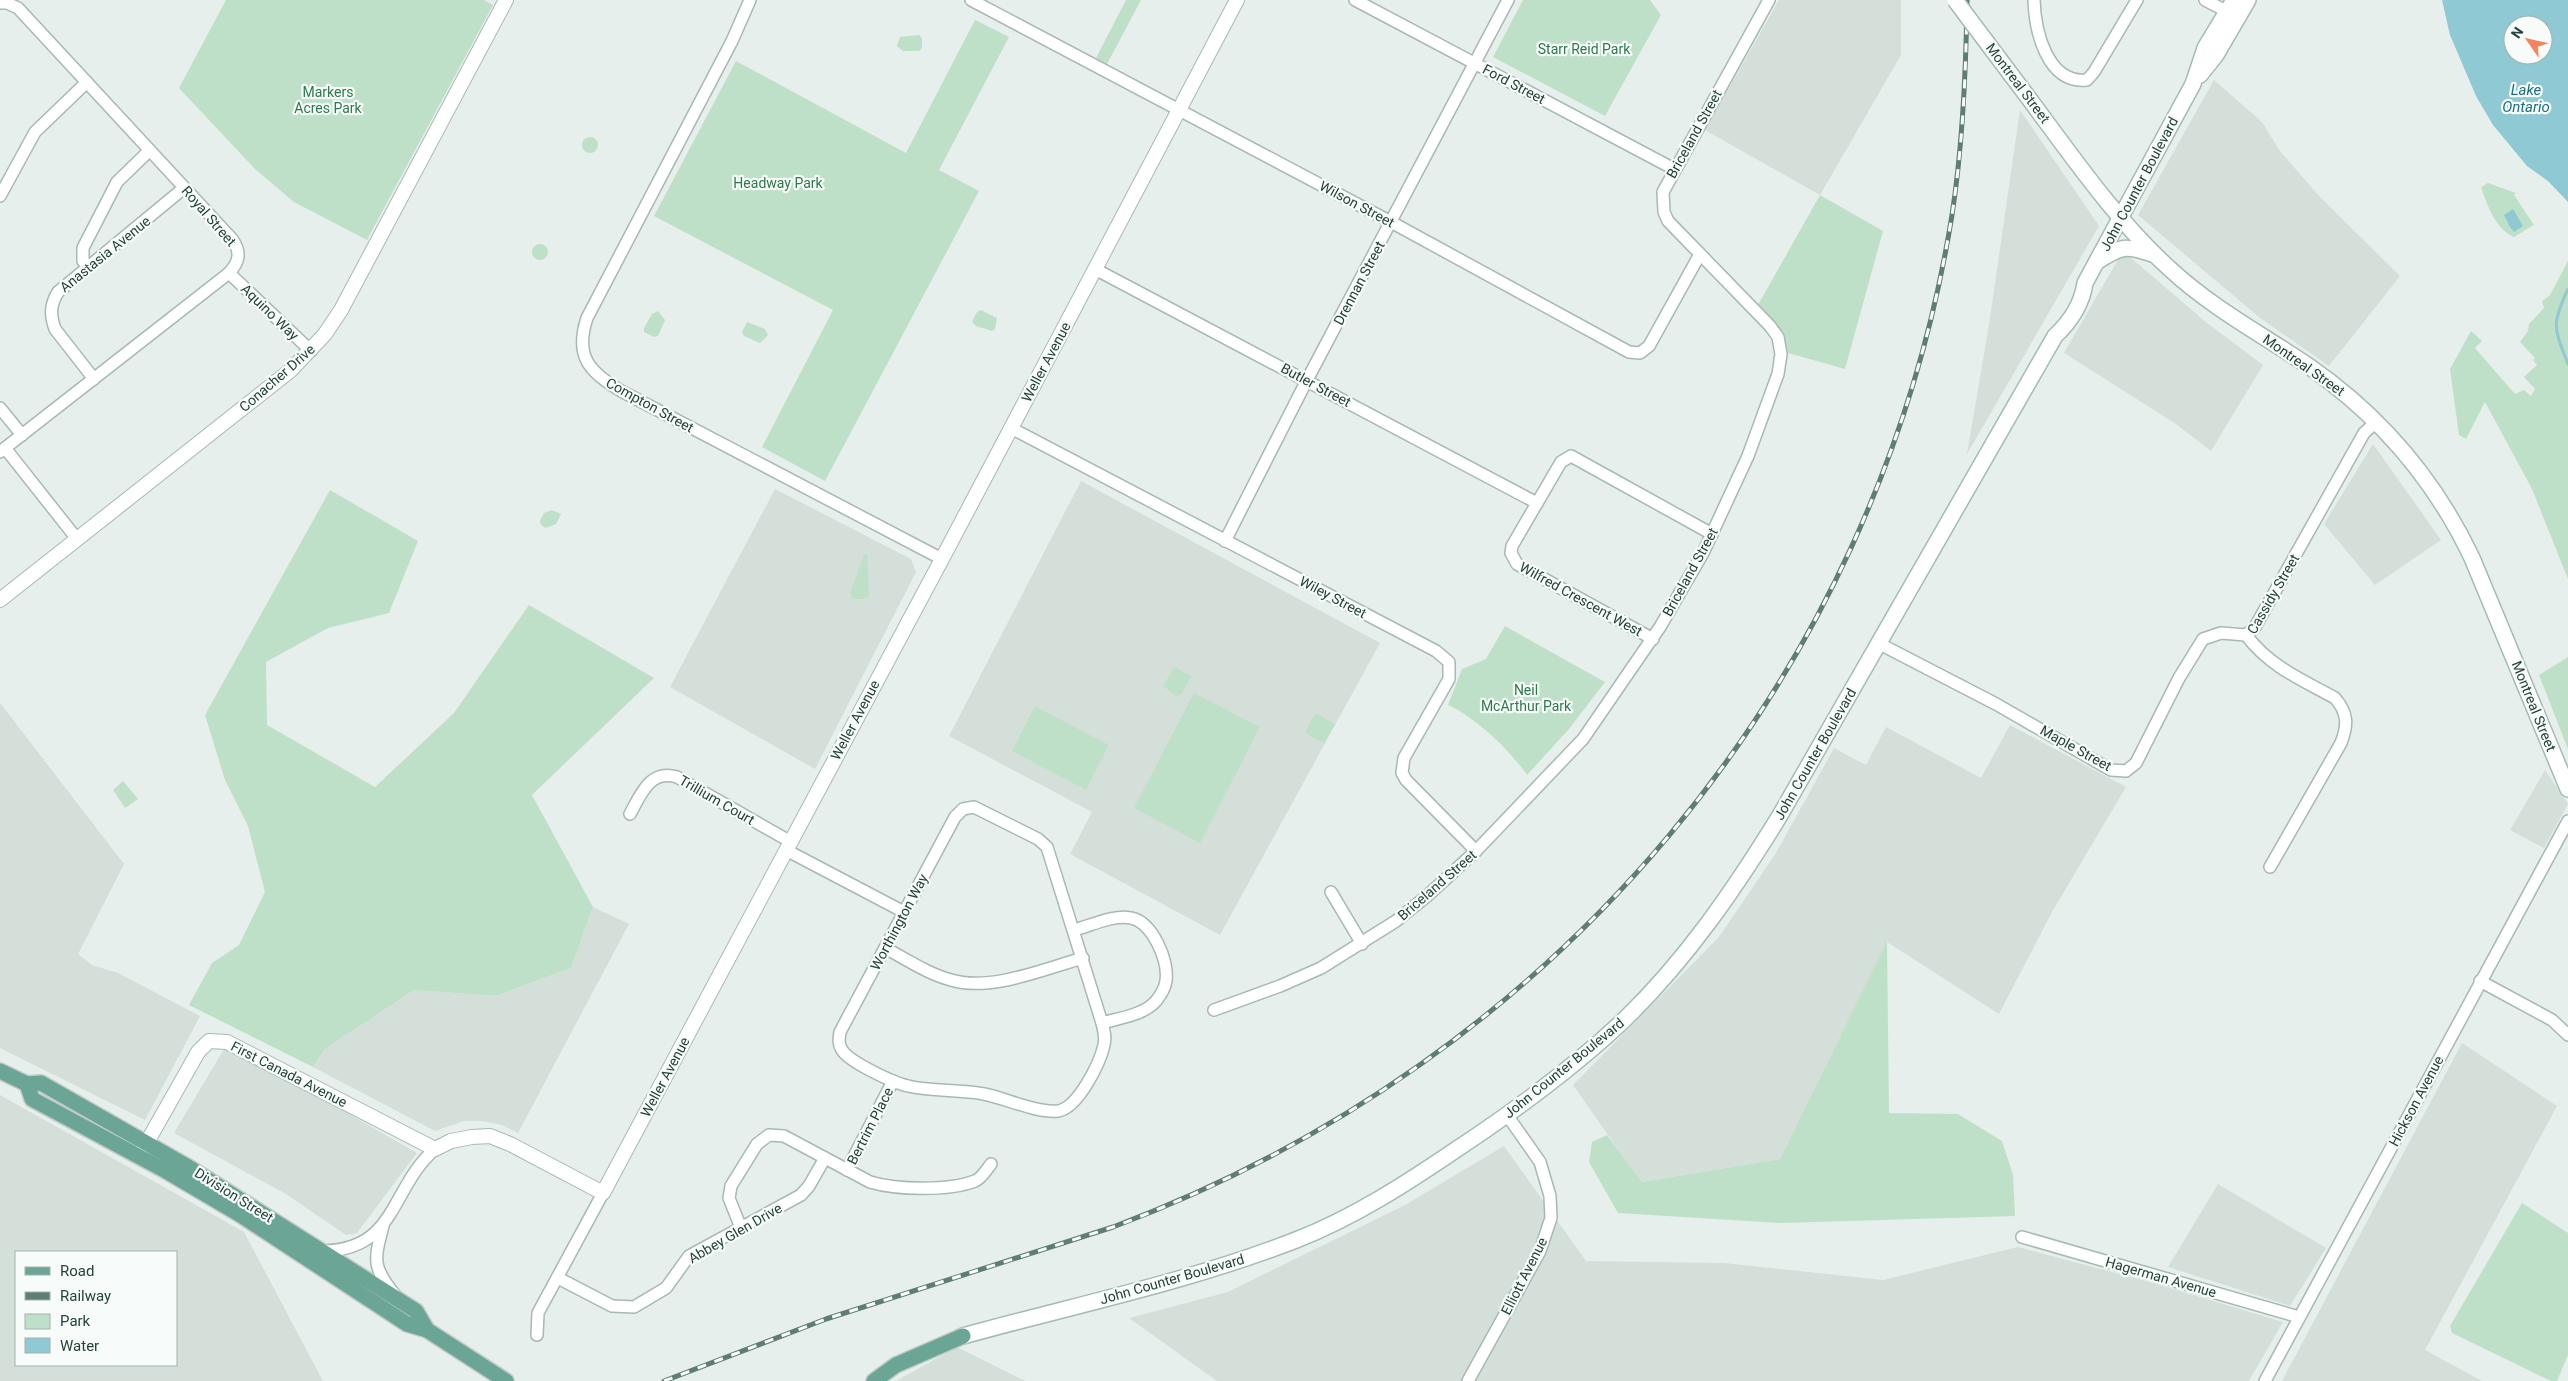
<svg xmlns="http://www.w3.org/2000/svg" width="2568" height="1381" font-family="Roboto,sans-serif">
<rect width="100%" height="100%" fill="#e6efeb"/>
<g fill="#d4dfda" fill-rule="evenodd">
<polygon points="1779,0 1901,0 1901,55 1820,195 1705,130"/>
<polygon points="2214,80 2262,122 2280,151 2320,197 2400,276 2329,366 2260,318 2138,215"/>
<polygon points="2020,110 2099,226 1967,454 1989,325"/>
<polygon points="2123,251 2207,323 2263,365 2211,451 2176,424 2064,353"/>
<polygon points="2373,444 2441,540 2375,585 2324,524"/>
<polygon points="1081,481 1380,643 1220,935 1070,854 1092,812 949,736"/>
<polygon points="775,489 911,559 916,572 815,769 670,687"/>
<polygon points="0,703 124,864 78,954 92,965 118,973 200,1016 145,1120 0,1048"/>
<polygon points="2010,725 2126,787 2052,912 1999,1014 1887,942 1780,1159 1641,1182 1573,1085 1719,937 1776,853 1834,748 1866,765 1886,727 1981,778"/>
<polygon points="2545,770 2568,804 2544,848 2510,830"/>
<polygon points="593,907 629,924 518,1133 502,1125 483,1121 464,1121 435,1131 313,1067 325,1049 414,990 496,996 571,968"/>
<polygon points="2462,1043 2557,1106 2425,1350 2482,1381 2282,1381"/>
<polygon points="227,1044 417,1153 357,1233 346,1235 286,1194 174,1133"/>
<path d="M0,1095L244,1232L323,1381H0ZM16,1252H176V1365H16Z"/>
<polygon points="1504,1146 1586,1261 1724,1263 1883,1280 2018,1247 2157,1284 2283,1322 2249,1381 1217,1381 1129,1318 1228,1292 1405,1205"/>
<polygon points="2218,1184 2326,1248 2290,1306 2168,1267"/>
<polygon points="957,1347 1025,1381 896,1381"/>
</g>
<g fill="#bfe0c8">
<polygon points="226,0 484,0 493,5 367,240 294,202 255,169 179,88"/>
<polygon points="1126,0 1141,0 1107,64 1096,58"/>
<polygon points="1523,0 1650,0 1661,15 1605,116 1493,57"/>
<polygon points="975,20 1009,37 939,170 979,191 825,481 762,447 833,310 654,216 736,61 906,153"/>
<polygon points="919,35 922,38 922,48 919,51 903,51 897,46 900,37"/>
<circle cx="590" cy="145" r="8"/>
<path d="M2488,183L2516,193L2514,195L2534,225L2514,237C2495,229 2487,204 2481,187Z"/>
<path d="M1820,195L1883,231L1845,369L1788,353C1785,331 1773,319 1758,305Z"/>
<circle cx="540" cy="252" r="8"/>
<polygon points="2568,261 2568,579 2532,489 2485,402 2466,439 2459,435 2450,369 2471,331 2482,341 2475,348 2515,394 2524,390 2531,396 2535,389 2524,377 2537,365 2533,360 2535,358 2520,342 2528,331 2529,324 2544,308 2542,301 2550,295"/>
<polygon points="981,310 997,318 995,329 992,331 976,326 972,322 977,312"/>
<polygon points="658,311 665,320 658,336 654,337 644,332 644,328 652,314"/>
<polygon points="747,322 765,329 768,335 760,343 744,336 742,332"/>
<polygon points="330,490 418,541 389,613 328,628 266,662 267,725 375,787 454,713 529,605 654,678 532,795 593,907 571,968 496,996 414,990 325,1049 313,1067 189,1005 212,963 239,945 265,892 248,826 225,780 205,715"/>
<polygon points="552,510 561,514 556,524 546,528 541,525 540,521 544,513"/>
<polygon points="867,554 869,596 864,599 853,599 850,592 864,555"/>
<path d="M1505,626L1605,682L1569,729L1527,775C1509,749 1476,718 1448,705L1462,669L1486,659Z"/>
<polygon points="2568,657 2568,749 2539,675"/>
<polygon points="1174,667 1191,676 1181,695 1176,696 1163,686"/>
<polygon points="1194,693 1260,727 1200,843 1134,808"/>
<polygon points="1035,706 1109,745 1086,790 1012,751"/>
<polygon points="1315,713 1335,724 1324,743 1305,733"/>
<polygon points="123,781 138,799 125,808 113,790"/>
<polygon points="1887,941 1889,1113 1958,1114 2002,1141 2013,1175 2015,1216 1782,1223 1618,1213 1589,1162 1592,1142 1607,1135 1642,1182 1780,1159"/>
<polygon points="2522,1203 2568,1233 2568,1355 2557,1381 2551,1381 2452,1333 2450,1326"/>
</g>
<g fill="#8ec9d4" fill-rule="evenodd">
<path d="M2442,0H2568V202L2548,181L2527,166L2493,125L2476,96L2450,35ZM2513,25H2543V55H2513Z"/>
<polygon points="2513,209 2523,226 2514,232 2510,227 2504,215"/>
</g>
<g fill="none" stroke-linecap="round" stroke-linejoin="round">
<path stroke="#8ec9d4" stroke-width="3" d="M2568,289C2551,325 2554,328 2568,364"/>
<defs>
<g id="minor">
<path d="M750,0L732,41L587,318C574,357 590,373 623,392L942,559"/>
<polyline points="971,0 1391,222 1629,352 1640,353 1649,346 1700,254"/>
<polyline points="1355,0 1674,169"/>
<path d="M2034,0C2035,31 2047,84 2087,80L2094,72L2137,0"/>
<polyline points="2205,0 2234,15"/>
<path d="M0,3H7L18,8L232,239C241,252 240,261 229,273L0,452"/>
<polyline points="0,196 35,132 87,82"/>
<polyline points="88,266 83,261 83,248 117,182 150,150"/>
<polyline points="1095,269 1537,503"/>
<polyline points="229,273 311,351"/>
<path d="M94,379L55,329C50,315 50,305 58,292L184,188"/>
<polyline points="0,408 22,435"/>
<polyline points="1011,428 1436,651 1449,662 1449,679 1404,758 1402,773 1406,780 1476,851"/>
<polyline points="5,448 77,539"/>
<polyline points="1225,541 1307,380 1508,0"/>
<polyline points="1653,639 1517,564 1511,553 1512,546 1561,462 1571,456 1712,534"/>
<polyline points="1878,643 1996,704 2111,770 2126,771 2136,763 2179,678 2203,639 2221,633 2246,635"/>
<path d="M974,807L1038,839L1047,847L1102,1023C1104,1031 1106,1037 1104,1045C1100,1063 1078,1108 1058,1111C1036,1113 1005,1098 984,1094C959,1089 933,1092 908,1086C894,1083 849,1062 842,1050C838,1044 839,1039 840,1032L955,817L963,809Z"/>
<path d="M630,814C641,794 650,769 677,777L791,842"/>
<polyline points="786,850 904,912"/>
<path d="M2270,867L2341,743C2348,725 2348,713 2335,698C2302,680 2269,666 2246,635L2255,627L2364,433L2376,422"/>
<polyline points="1331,892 1362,944"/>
<path d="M1074,930C1090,926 1114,914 1131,918C1152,922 1169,960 1166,981C1165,988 1160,996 1156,1001C1144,1015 1119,1018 1102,1023"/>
<path d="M885,948C906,959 928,974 951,980C990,992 1044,969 1083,958"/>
<polyline points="2480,981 2552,1020 2568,1035"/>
<polyline points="1214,1010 1280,986 1321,968 1396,921 1427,896 1476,851 1583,739 1660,627 1703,553 1748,456 1778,374 1781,354 1778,337 1770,326 1668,221 1664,212 1663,192 1769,0"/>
<polyline points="847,1170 893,1081"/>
<path d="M383,1226C374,1260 372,1267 395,1295"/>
<path d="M741,1228L729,1198L731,1186L757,1144L769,1135L784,1136L870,1182C897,1190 949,1191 975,1181C981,1179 987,1169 991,1164"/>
<polyline points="2022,1237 2299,1317"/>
<path d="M323,1251C397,1250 390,1188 435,1149"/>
<polyline points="558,1278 612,1306 634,1307 666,1288 689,1256 801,1195 809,1186 825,1158"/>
<polyline points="537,1335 538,1313 603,1193"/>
<polyline points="1468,1381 1540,1251 1551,1218 1550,1196 1540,1162 1507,1115"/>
<polyline points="2265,1381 2568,821"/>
</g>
<g id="tertiary">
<polyline points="0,600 291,370 325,334 341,310 506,0"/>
<polyline points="141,1153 198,1052 209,1041 227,1042 435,1149 451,1141 472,1137 490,1136 510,1144 603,1193 942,559 1237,0"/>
</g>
<g id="secondary">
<polyline points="2200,75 2216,55 2248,0"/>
<path d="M2012,76C2062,141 2109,214 2170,269C2212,308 2263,335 2310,367C2380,416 2435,480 2472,558L2568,789"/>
<path d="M2098,261C2121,246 2126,245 2152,254"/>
<path d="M963,1336C1075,1305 1188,1282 1296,1240C1353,1218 1407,1183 1457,1149C1516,1110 1573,1068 1624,1020C1686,960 1734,890 1779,817L2055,336C2070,322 2082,304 2085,283L2193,84L2205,48L2234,0"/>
</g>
<g id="primary">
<polyline points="0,1071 27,1084 41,1083 190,1168 416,1311 427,1330"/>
<polyline points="27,1084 32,1099 166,1171 239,1214 407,1324 427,1330 506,1381"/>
<polyline points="874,1381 896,1365 963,1336"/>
</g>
</defs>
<use href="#minor" stroke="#a8b8b2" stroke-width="14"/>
<use href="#tertiary" stroke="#a8b8b2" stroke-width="16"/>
<use href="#secondary" stroke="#a4bbb3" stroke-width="18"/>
<use href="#primary" stroke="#c2cac8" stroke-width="18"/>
<use href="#minor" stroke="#fff" stroke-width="11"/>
<use href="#tertiary" stroke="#fff" stroke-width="14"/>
<use href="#secondary" stroke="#fff" stroke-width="15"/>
<use href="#primary" stroke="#6aa596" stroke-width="15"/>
<defs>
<path id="rail" d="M664,1381L826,1319L1113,1227C1554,1062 1877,683 1952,215C1963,144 1966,72 1967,0"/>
</defs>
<use href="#rail" stroke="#5f7d75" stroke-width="5"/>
<use href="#rail" stroke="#f7fbf9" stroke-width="3" stroke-dasharray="9" stroke-linecap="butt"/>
<defs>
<polyline id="secondary-bridge" points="1955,0 2012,76"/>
</defs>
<use href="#secondary-bridge" stroke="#a4bbb3" stroke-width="18" stroke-linecap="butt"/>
<use href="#secondary-bridge" stroke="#fff" stroke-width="15"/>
</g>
<g text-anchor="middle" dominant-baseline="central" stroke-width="4.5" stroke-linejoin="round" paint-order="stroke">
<g font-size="14" fill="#2d7a4b" stroke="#f7fbf9">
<text x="1584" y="49">Starr Reid Park</text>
<text x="328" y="92">Markers<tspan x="328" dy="16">Acres Park</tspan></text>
<text x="778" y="183">Headway Park</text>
<text x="1526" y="690">Neil<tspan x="1526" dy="16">McArthur Park</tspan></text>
</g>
<g font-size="14" fill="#24423a" stroke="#f7fbf9">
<text transform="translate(2018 83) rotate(53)">Montreal Street</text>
<text transform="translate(1514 84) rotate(28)">Ford Street</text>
<text transform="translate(1694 134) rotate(-61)">Briceland Street</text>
<text transform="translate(2139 184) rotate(-62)">John Counter Boulevard</text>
<text transform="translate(1357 204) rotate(28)">Wilson Street</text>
<text transform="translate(209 216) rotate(49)">Royal Street</text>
<text transform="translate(105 254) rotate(-39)">Anastasia Avenue</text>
<text transform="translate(1359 283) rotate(-62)">Drennan Street</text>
<text transform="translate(270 312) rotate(44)">Aquino Way</text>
<text transform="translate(1046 362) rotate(-62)">Weller Avenue</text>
<text transform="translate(2304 365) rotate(35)">Montreal Street</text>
<text transform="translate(277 378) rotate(-41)">Conacher Drive</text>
<text transform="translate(1316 385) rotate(28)">Butler Street</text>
<text transform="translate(650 405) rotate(29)">Compton Street</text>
<text transform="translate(1690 572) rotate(-61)">Briceland Street</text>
<text transform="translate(2273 594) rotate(-60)">Cassidy Street</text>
<text transform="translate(1333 597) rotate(28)">Wiley Street</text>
<text transform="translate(1581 599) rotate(29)">Wilfred Crescent West</text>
<text transform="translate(2534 706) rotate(68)">Montreal Street</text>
<text transform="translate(855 720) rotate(-62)">Weller Avenue</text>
<text transform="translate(2076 748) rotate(29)">Maple Street</text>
<text transform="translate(1815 754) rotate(-60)">John Counter Boulevard</text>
<text transform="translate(717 800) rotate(30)">Trillium Court</text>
<text transform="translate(1437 885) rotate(-41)">Briceland Street</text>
<text transform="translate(899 922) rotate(-62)">Worthington Way</text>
<text transform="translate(1564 1068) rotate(-39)">John Counter Boulevard</text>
<text transform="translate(289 1074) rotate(27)">First Canada Avenue</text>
<text transform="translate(665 1077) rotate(-62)">Weller Avenue</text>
<text transform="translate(2416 1101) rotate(-62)">Hickson Avenue</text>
<text transform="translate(870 1126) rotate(-63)">Bertrim Place</text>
<text transform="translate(234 1195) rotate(32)">Division Street</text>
<text transform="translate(735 1233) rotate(-30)">Abbey Glen Drive</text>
<text transform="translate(1524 1276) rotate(-63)">Elliott Avenue</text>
<text transform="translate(2161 1277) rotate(16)">Hagerman Avenue</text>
<text transform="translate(1172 1279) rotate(-16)">John Counter Boulevard</text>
</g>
<g font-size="15" font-style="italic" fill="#1c6f80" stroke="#f7fbf9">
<text x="2526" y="90">Lake<tspan x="2526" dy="17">Ontario</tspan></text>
</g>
</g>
<rect x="15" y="1251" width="162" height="115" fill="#f7fbf9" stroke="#a3b1ad"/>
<rect x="25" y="1267" width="25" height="8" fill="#6aa596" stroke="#a3b1ad"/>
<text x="60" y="1276" font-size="15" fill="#24423a">Road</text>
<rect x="25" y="1292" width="25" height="8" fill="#5f7d75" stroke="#a3b1ad"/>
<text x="60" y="1301" font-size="15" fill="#24423a">Railway</text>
<rect x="25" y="1314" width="25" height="15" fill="#bfe0c8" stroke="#a3b1ad"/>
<text x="60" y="1326" font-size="15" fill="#24423a">Park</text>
<rect x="25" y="1338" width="25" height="15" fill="#8ec9d4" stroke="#a3b1ad"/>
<text x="60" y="1351" font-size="15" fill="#24423a">Water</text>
<g transform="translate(2528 40) rotate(304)"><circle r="24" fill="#f7fbf9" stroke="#a3b1ad"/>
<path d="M0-4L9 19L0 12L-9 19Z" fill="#f4845f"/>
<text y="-8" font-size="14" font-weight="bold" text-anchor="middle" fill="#24423a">N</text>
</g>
</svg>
